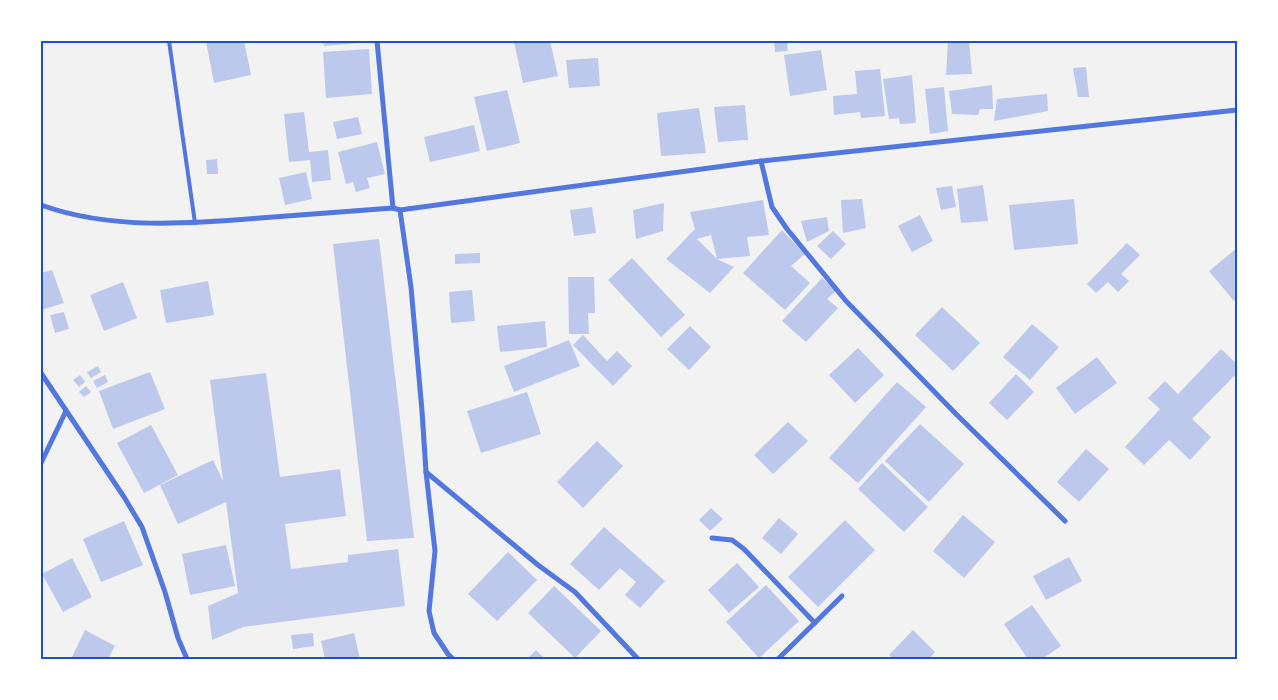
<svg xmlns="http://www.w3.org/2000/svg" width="1278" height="700" font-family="Quicksand,sans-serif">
<rect width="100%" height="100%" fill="#f2f2f2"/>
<g fill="#bdc9ec" fill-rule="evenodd">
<polygon points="206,41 244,41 251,75 214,83"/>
<polygon points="323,41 358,41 358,43 324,46"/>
<polygon points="520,41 550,41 558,76 523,83 514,42"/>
<polygon points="774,41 787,41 788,51 775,52"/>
<polygon points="948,41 969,41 972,74 946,75"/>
<polygon points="369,49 372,94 326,98 323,52"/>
<polygon points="821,50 827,90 790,96 784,55"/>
<polygon points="598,58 600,86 569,88 566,60"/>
<polygon points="1086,67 1089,97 1078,97 1073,68"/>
<polygon points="880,69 885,116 861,118 860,112 834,115 833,96 857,94 855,71"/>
<polygon points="912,75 916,123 900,124 899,118 889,119 883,79"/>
<polygon points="992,85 993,109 980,109 978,115 952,114 949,91"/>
<polygon points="944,87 948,131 930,134 925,89"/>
<polygon points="507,90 520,143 487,151 474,97"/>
<polygon points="1047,94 1048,111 994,121 997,99"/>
<polygon points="745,105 748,140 718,142 714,107"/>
<polygon points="699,108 706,153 661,156 657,113"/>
<polygon points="304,112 309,152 328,150 331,180 312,182 310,160 289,162 284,114"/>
<polygon points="358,117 362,134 337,139 333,122"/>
<polygon points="474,125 480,151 430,162 424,137"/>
<polygon points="377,142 385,174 367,178 370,188 356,192 353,182 346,184 338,152"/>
<polygon points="217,159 218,174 207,174 206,160"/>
<polygon points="306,172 312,199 285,205 279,178"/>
<polygon points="983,185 988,221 961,223 957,189"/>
<polygon points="952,186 956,207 941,210 936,188"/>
<polygon points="862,199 866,228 843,233 841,200"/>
<polygon points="1074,199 1078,244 1014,250 1009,205"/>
<path d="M763,200L769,235L747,237L750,256L717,259L734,267L710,293L666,259L695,229L690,212ZM711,235L717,259L697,239Z"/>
<polygon points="664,203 663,231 636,239 633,210"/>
<polygon points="592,207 596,233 574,236 570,210"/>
<polygon points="920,215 933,241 912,252 898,226"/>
<polygon points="827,217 829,231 807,242 801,221"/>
<polygon points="782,230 805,254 791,266 810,283 785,310 743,273"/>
<polygon points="833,231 846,244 831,259 817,246"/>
<polygon points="379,239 414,538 367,541 333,244"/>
<polygon points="1127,243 1140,255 1121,274 1129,281 1118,292 1108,282 1096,293 1087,284"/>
<polygon points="1237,248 1237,298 1234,301 1209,271"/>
<polygon points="480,253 480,263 455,264 455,254"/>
<polygon points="632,258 685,315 661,337 608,280"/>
<polygon points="52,270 64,303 41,310 41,273"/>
<polygon points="568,277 594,277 595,313 588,313 589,334 569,334"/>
<polygon points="822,278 836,291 827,299 838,308 806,342 782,321"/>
<polygon points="208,281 214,315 166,323 160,290"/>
<polygon points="123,282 137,318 104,331 90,295"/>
<polygon points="472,290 475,321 451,323 449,292"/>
<polygon points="942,307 980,343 953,371 915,335"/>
<polygon points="64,312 69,329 55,333 50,315"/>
<polygon points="545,321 547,347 500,352 497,326"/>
<polygon points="1032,324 1059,347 1030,380 1003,357"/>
<polygon points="690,326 711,347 689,370 667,349"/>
<polygon points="583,335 607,361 617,351 632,366 613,386 573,345"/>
<polygon points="569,340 580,366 514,392 504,366"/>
<polygon points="858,348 884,375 855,403 829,375"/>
<polygon points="1221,349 1237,364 1237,373 1192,419 1211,437 1190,460 1169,440 1144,465 1125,447 1160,409 1148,398 1165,381 1178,394"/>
<polygon points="1097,357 1117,383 1075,414 1056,388"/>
<polygon points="98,366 101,372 91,378 87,372"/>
<polygon points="150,372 165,409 113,429 99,391"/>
<polygon points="266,373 280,477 340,469 346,516 285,524 291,569 348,562 348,555 398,549 405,606 243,627 212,640 208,606 238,593 226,502 178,524 160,485 213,460 223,481 210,380"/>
<polygon points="1016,374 1034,392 1007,420 989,403"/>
<polygon points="80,375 85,382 79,387 73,380"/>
<polygon points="105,375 108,382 97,388 93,381"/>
<polygon points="897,382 926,407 858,483 829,458"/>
<polygon points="86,386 91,392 84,397 79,392"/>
<polygon points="527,392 541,434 481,453 467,411"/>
<polygon points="788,422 808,441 773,474 754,455"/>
<polygon points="920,424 964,464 929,502 885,461"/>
<polygon points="151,425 178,475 144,493 117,443"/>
<polygon points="597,441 623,466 583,508 557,482"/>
<polygon points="1086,449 1109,469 1079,502 1057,482"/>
<polygon points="882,463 928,507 904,532 858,489"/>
<polygon points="711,508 723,519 710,531 699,520"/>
<polygon points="963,515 995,542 964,578 933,551"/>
<polygon points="779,518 798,534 781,554 762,538"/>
<polygon points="845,520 875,550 818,607 788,577"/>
<polygon points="124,521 143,565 101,582 83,539"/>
<polygon points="604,527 665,581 640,608 625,595 636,582 620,568 599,590 570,564"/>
<polygon points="226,545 235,586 190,595 182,554"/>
<polygon points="508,552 537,580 497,621 468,594"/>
<polygon points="1069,557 1082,581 1046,600 1033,576"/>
<polygon points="72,558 92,597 63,612 42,574"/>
<polygon points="737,563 759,587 729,613 708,590"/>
<polygon points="766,585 799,621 759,658 726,622"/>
<polygon points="554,586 601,631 575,658 528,613"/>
<polygon points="1032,605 1061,646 1042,659 1028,659 1004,624"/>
<polygon points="85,630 115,646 108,659 75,659 72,657"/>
<polygon points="913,630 935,652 929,659 893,659 889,655"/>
<polygon points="313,633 314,646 293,649 291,635"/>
<polygon points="354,633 360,659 325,659 321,641"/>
<polygon points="536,650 545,659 527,659"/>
</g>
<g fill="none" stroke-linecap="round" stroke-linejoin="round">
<polyline stroke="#5277de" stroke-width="4" points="169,41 195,223"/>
<g stroke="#5277de" stroke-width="5">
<polyline points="377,41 393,208"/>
<polyline points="761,161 772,207 787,229 846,301 956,414 1065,521"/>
<path d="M41,205C110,230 189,224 260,218C304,215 349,211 393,208L400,210L761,161L1237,110"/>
<polyline points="400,210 411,287 422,411 426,472 435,551 429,611 434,633 448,654 453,659"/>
<polyline points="41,373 124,497 142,527 165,592 178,638 187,659"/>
<polyline points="41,463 66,411"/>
<polyline points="426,472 538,565 575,592 638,659"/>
<polyline points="712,538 732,540 744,549 815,623"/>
<polyline points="778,659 842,596"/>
</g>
</g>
<rect width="1278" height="700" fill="none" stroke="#ffffff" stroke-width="85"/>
<rect x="42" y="42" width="1194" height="616" fill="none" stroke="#1d4ed8" stroke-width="2"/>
</svg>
